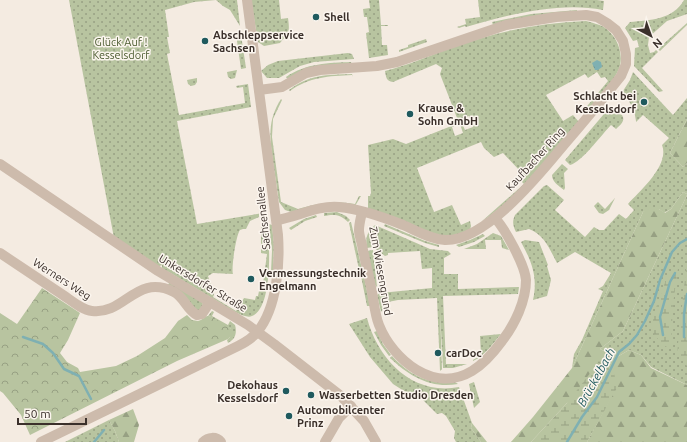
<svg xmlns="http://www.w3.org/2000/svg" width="687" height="442" font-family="Ubuntu,sans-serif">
<defs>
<pattern id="grass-dots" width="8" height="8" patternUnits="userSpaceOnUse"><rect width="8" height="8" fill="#b8c4a0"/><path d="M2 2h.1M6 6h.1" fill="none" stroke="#97a083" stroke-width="1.8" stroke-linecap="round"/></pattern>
<pattern id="forest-firs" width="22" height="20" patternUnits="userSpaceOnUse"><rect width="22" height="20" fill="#b8c4a0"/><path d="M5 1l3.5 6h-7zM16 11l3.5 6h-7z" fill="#97a083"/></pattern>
<pattern id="wetland-marsh" width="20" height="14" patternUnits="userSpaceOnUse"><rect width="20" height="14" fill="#b8c4a0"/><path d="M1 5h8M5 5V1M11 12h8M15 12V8" fill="none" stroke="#97a083"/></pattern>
<pattern id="park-crowns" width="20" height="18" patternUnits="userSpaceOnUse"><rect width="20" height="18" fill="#b8c4a0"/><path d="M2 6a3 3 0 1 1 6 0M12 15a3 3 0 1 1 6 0" fill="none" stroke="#97a083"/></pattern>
<pattern id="water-ripples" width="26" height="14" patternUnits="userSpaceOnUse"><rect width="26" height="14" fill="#7fb0b2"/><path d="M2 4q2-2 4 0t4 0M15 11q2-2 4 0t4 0" fill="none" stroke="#699091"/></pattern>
</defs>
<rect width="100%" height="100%" fill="#f4ebe1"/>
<g fill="url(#grass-dots)" fill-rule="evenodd">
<path d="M69,0H237L240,26L230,10L223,6L216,0L194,2L165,10L169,37H167L170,53L167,54L179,115L245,103L243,87L237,88L236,86L248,84L251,107L177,121L197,224L263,213L259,214V217L250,221L246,229H243C242,229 241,230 240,230C236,235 231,269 233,274L213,273L208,276L214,295L213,297L236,311L244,298L255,300L256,296H258L259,291H262L267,254L261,253V227L263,224H267C270,242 273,308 252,316C248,318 242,315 237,313L162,268V265L157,267L114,238Z"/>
<path d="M251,0H279L281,19L288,18C290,33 289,32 280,43L264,46L258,42Z"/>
<polygon points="369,0 379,0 381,25 388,25 388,26 381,26 382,45 387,45 388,55 369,58 366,33 369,32 367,17 364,17 363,9 370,8"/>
<path d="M478,0H597L604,1L603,10C560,1 507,15 466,27L465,26L459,28L457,27L466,24L465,19L480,17Z"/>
<path d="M684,0H687V14L667,21L649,37L648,45L650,53L654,52L656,50L658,52L642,68L663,91L659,92L634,66L635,48L639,47L637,40L633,41L625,28L630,22C650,20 673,20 684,0Z"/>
<polygon points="577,10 577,13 493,25 492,22 531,14"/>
<path d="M586,21C593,23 598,24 604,27C618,36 626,58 617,73C609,87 595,101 585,114L583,111L608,81L605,77L601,78L597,72L588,78L585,74L546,95L563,121L573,115L579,122C549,157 520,196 481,222L524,184L516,176L521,172L503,153L494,157L484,148L481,142L417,168L434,212L452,205L461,225L470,221L471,226L470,230L454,236L436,235L368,209V196H370L371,193L368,145L393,139L406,144L459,123L440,74L442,68L436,64L393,82C386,81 386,77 385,71C409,65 431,55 454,47C497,31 541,23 586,21ZM469,116L473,127L465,130L460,119ZM460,124L463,133L455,136L452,127Z"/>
<polygon points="687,23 687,25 660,51 658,49 659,48"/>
<polygon points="241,35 246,68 241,69 237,41 238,37"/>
<polygon points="426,39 427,42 399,52 399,50 408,47 408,45"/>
<polygon points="348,53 352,54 354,59 314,62 300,66 279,78 267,78 261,71 268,65 278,61"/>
<path d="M351,62L352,65L288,79L286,77C306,63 329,63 351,62Z"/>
<polygon points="237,70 235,78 231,79 228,77 227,72"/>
<path d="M633,72L673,115L687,98V119L670,153L683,167L687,163V194L683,192L671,209L664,213L659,209L643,212L572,368L574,354L582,340L603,291L598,289L603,286L611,273L575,252L557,263C550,250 544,234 529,229L516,232C513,226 512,222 515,215L544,186L547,185L564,200L555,210L585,237L594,227L599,230H604L619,214L626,219L634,210L628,204C640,191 670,165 662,145L669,138L643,115L636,122V121L634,110L623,91L630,80Z"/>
<path d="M352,74L353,77L352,75C329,76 309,77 290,91L289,90C310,74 326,75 352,74Z"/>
<polygon points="197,78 197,82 195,85 191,86 188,84 187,80"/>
<path d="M281,99L282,100L273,119L272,137L281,202L298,209C319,203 333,201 355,204L359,196H361L355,206L291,212L285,210L279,202C277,189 275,175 273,162C270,138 267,121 281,99Z"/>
<path d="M609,108L612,109L616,113L622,115C626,121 620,125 616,129L611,125C602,134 582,162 570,165L565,160Z"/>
<path d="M562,164L568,169L564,173L565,188L564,190C559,186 552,182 552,175Z"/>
<polygon points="687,195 687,385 651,367 641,355 629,350 617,357 600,349 623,331"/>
<polygon points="615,198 609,210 603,214 599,213 594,206 598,202 605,209"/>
<path d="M337,212L346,216L350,220L348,222C340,214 334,214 324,216V213Z"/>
<polygon points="316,215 317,217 305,221 291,230 289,228 304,219"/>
<polygon points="351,222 363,273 360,274 349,223"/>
<polygon points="269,224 272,225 274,245 273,272 271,272 272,251"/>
<polygon points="385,224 425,241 439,245 439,247 425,243 384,226"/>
<path d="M375,225L430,249L448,251L451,254L444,258V274H458V289L519,287L518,294L443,296L446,364H467L453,368H443L440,311L442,369L440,371L437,298L398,300L388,302L381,312L377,295L380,293L432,288V268L422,269L420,251L388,253V255L385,256L373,247L367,248C365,238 367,232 375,225Z"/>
<polygon points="493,233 501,236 509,250 502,248 501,240 485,240 486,249 464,249 477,244"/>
<polygon points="483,234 485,236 474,242 459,247 456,245 470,240"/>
<path d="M525,240L539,242L548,265L547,266L551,280L547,296L533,300C538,277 532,262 521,242Z"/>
<polygon points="373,250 377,287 375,285 367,251"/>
<polygon points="375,252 382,259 383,262 381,262 382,278 384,278 381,287 379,287"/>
<polygon points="361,276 364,276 370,306 367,306"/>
<polygon points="170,282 201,300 203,304 199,312 167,286"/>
<path d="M212,311L214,312L212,316L228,325L230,321L235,325C237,332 236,339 228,343L227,340L230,337L231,329L211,317L208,316Z"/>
<path d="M367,318C378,360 413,396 459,387L472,423L471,428L481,442H456L454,438L455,431L446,416L442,413L437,414L421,398L404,391L393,384L370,357L349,324Z"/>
<polygon points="377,331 383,344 391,355 389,356 381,345 374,332"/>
<path d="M501,334C494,342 485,356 473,361V360L481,355L480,336Z"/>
<path d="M392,356C402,367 417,379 433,381C440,382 448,382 455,382L458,384C431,389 409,376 390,358Z"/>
<polygon points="474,382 480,402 474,408 469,384"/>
<polygon points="109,420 115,431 119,442 65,442"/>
</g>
<g fill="url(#forest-firs)">
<polygon points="687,119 687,163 683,167 670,153"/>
<polygon points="683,192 687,194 687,195 623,331 600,349 617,357 629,350 641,355 651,368 687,385 687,442 587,442 617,386 567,403 531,442 511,442 533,417 572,368 643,212 651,207 659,209 665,213 671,209"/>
<polygon points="133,409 139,425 134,442 119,442 115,431 109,420"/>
<polygon points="472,423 487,442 481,442 471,428"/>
</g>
<g fill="url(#wetland-marsh)">
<polygon points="678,268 673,304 671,349 663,345 653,333 653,316 666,280"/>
<polygon points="686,269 687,269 687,366 677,353"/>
<polygon points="598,363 612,368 618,386 587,442 531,442 567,403"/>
</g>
<path fill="url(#park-crowns)" d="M42,288L80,313L68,340L60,353L67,362L78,368L80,372L116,366L137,356L165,338L178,321L187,315L192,320L198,321C202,320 205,317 207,316C211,315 228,326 231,329L232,335L228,339L177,361L30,435L21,415L3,393L0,391V313L17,324Z"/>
<polygon fill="url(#water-ripples)" points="597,60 601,62 602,67 598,70 595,70 592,63"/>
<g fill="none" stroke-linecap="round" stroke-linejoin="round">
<g stroke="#7fb0b2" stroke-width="2.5">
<polyline points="663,335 660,317 670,282 675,273"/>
<polyline points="23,337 43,344 53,353 64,369 79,376 91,399"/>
<polyline points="684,337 684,314 687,294"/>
<polyline points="94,442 104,430"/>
<polyline points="567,442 582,417 597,397 619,352 629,344 637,335 645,321 654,301 660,280 672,252 680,243 687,239"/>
</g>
<g stroke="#cdbbac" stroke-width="10">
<path d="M259,90L282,87L306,73L320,70L377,66L397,62L506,25L556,17L586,15L597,17L607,23L616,30L623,41L626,54V64L621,76C602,100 583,123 563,146C539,175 486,241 445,240C430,239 417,231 403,225C383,217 360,209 339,207C318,205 297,217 277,220"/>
<polyline points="0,164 158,271 248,325 274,344 341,396 364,421 376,442"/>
<path d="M362,212C361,217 359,224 359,230C359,235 361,240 362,245C365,261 369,276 372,292C374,303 375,315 379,325C393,360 434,394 472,371C485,363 494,352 502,341C515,324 526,301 526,280C525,265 505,229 495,218"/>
<path d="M0,253C21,267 42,281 63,295C72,301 82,310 92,311C125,315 136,273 174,292C184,297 187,310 197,315L202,314L210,302"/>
<path d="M41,442L238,346C246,342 253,338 258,331C277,307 280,265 278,235L247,0"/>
<path d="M203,442C208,437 216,436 221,442"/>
<polyline points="325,442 339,418 351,406"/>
</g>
</g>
<g fill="#1f5a5e" stroke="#fbf5ee" stroke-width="1.5">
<circle cx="316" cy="17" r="4"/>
<circle cx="205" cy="41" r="4"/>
<circle cx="644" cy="102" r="4"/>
<circle cx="410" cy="114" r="4"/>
<circle cx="251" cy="279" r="4"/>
<circle cx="438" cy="353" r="4"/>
<circle cx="286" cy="391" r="4"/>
<circle cx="311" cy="395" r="4"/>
<circle cx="289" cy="416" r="4"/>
</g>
<g text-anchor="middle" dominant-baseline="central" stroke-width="3" stroke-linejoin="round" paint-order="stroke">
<g font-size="11" font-weight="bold" fill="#3b302b" stroke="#fbf5ee" text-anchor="start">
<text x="324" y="17">Shell</text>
<text x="213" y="35">Abschleppservice<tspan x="213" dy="13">Sachsen</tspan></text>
<text x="636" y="96" text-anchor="end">Schlacht bei<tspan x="636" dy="13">Kesselsdorf</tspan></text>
<text x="418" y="108">Krause &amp;<tspan x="418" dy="13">Sohn GmbH</tspan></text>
<text x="259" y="273">Vermessungstechnik<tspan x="259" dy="13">Engelmann</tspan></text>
<text x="446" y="353">carDoc</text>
<text x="278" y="385" text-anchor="end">Dekohaus<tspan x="278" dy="13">Kesselsdorf</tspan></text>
<text x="319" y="395">Wasserbetten Studio Dresden</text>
<text x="297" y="410">Automobilcenter<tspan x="297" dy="13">Prinz</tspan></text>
</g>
<g font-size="11" fill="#4a5a2e" stroke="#fbf5ee">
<text x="121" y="42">Glück Auf !<tspan x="121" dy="13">Kesselsdorf</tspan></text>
</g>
<g font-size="11" fill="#3b302b" stroke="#fbf5ee">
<text transform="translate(535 159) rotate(-48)">Kaufbacher Ring</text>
<text transform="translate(263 218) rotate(-96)">Sachsenallee</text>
<text transform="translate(381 271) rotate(80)">Zum Wiesengrund</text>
<text transform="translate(62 279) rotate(33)">Werners Weg</text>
<text transform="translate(203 283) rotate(31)">Unkersdorfer Straße</text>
</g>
<g font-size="12" font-style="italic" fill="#1f5a5e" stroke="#fbf5ee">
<text transform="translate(596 377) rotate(-61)">Brückelbach</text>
</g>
</g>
<g transform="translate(651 36) rotate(139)" stroke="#fbf5ee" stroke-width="3" paint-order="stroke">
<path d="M0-3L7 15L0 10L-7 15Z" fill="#3b302b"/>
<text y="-6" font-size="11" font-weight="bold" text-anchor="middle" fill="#3b302b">N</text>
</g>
<path d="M18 418v6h68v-6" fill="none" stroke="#3b302b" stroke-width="2"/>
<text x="24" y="418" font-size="12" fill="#3b302b" stroke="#fbf5ee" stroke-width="3" paint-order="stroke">50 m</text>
</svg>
